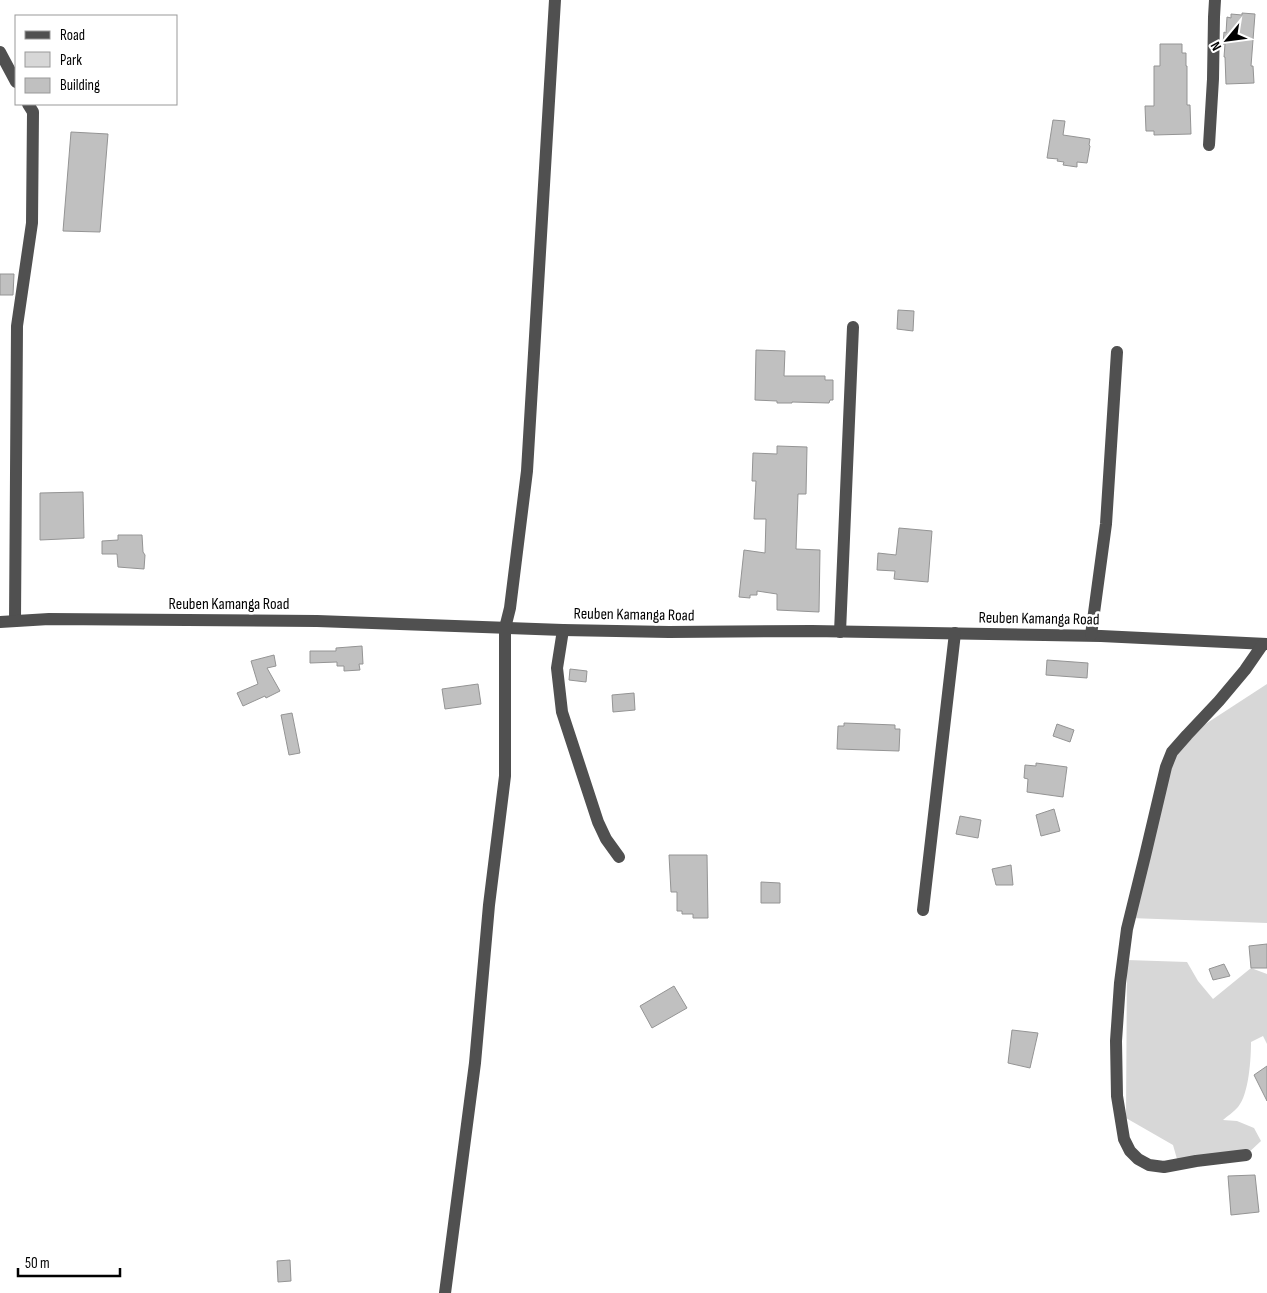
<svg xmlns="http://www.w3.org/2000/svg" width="1267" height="1293" font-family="'Sofia Sans Condensed',sans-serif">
<rect width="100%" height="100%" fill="#fff"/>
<g fill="#d7d7d7">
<polygon points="1267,684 1267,923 1130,918 1174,756 1204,725"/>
<path d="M1127,960L1187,962L1198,981L1213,999L1251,968L1267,974V1044L1263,1036L1251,1042C1251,1059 1249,1094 1238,1107C1234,1112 1227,1116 1223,1120L1237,1121L1254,1128L1261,1141L1246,1155L1177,1159L1173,1145L1126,1118Z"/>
</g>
<g fill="#c0c0c0" stroke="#949494">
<polygon points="1242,13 1255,14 1251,66 1253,66 1254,83 1226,84 1225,57 1224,57 1225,44 1223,44 1224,32 1226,33 1227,17 1231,18 1231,14 1242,15"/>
<polygon points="1160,44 1182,44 1182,53 1186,53 1186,66 1187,66 1187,105 1190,105 1191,134 1154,135 1154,131 1146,131 1145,106 1154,106 1154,66 1160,66"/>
<polygon points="1053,120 1065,121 1063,135 1090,139 1089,145 1090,146 1087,163 1077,162 1077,167 1063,165 1064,162 1057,161 1058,159 1047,158"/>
<polygon points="71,132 108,134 100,232 63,231"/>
<polygon points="0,274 14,274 13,295 0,295"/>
<polygon points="898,310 914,311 913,331 897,329"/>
<polygon points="756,350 785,351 784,376 825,376 825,380 833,380 833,400 830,400 829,403 792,402 792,403 777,403 777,401 755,400"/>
<polygon points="777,446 807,447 806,494 798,494 796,549 820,550 819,612 777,610 777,594 757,591 757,595 750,595 750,598 739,597 744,550 765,553 766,519 754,519 756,481 752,481 753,453 777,454"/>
<polygon points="83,492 84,538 40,540 40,493"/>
<polygon points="899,528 932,531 928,582 894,579 895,571 877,570 878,553 896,555"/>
<polygon points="118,535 142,535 143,552 145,555 144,569 118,567 117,554 102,554 102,541 118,540"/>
<polygon points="362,646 363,664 359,664 360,670 344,671 344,666 337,666 337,662 310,663 310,651 336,651 336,648"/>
<polygon points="274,655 276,666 267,668 280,691 266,698 265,696 243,706 237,693 258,684 251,661"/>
<polygon points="1047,660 1088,663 1087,678 1046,675"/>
<polygon points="570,669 587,671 586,682 569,680"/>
<polygon points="478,684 481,704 445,709 442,689"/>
<polygon points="634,693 635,710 613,712 612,695"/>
<polygon points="292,713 300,753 289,755 281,715"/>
<polygon points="844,723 895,725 895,729 900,729 899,751 837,749 838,726 844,726"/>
<polygon points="1057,724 1074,730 1070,742 1053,736"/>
<polygon points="1036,763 1067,767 1063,797 1027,792 1028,779 1024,778 1025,765 1036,766"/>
<polygon points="1054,809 1060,831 1041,836 1036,815"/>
<polygon points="960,816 981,820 978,838 956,834"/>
<polygon points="669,855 707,855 708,918 693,918 693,914 682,914 682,911 677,911 677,892 671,892"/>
<polygon points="1011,865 1013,885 996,885 992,869"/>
<polygon points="761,882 780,883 780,903 761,903"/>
<polygon points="1267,944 1267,968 1251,968 1249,946"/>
<polygon points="1224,964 1230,976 1213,980 1209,969"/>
<polygon points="674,986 687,1008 652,1028 640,1006"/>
<polygon points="1012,1030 1038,1033 1030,1068 1008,1063"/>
<polygon points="1267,1066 1267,1101 1254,1075"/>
<polygon points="1255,1175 1259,1212 1231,1215 1228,1176"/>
<polygon points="290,1260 291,1281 278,1282 277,1261"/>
</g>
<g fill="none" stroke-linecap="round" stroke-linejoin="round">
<g stroke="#505050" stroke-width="12">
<polyline points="0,52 16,82"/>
<polyline points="1209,145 1213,79 1214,17 1215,0"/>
<polyline points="15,621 17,326 32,223 33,112 28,104"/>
<polyline points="0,622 49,619 317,621 563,630 669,632 812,631 1101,636 1267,644"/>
<polyline points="563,630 557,668 562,712 598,822 606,839 619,857"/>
<polyline points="840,632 853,327"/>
<polyline points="1091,635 1106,524 1117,352"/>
<polyline points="923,910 955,633"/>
<polyline points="1246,1155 1196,1161 1164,1167 1149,1165 1138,1159 1130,1151 1124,1139 1117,1096 1116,1041 1120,983 1127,929 1145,856 1166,767 1172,752 1187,735 1219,701 1245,670 1263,644"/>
<polyline points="445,1293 475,1063 489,905 505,776 505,628 510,608 527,471 555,0"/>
</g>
</g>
<g text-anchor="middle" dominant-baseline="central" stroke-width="5" stroke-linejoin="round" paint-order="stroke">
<g font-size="16" fill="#000" stroke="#fff">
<text x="229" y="604">Reuben Kamanga Road</text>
<text transform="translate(634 615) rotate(1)">Reuben Kamanga Road</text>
<text transform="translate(1039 619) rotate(1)">Reuben Kamanga Road</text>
</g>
</g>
<rect x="15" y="15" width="162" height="90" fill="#ffffff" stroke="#999999"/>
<rect x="25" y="31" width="25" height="8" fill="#505050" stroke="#999999"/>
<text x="60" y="40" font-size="15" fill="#000000">Road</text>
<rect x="25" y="52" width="25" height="15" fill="#d7d7d7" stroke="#999999"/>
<text x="60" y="65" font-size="15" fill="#000000">Park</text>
<rect x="25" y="78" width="25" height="15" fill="#c0c0c0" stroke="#999999"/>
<text x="60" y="90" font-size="15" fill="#000000">Building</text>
<g transform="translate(1227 40) rotate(241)" stroke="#ffffff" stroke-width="4" paint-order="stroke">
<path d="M0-4L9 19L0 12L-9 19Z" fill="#000000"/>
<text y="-8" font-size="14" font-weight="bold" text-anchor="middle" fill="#000000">N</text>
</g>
<path d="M18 1268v8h102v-8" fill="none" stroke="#000000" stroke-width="2.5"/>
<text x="25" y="1268" font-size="15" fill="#000000" stroke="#ffffff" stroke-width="4" paint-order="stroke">50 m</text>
</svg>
